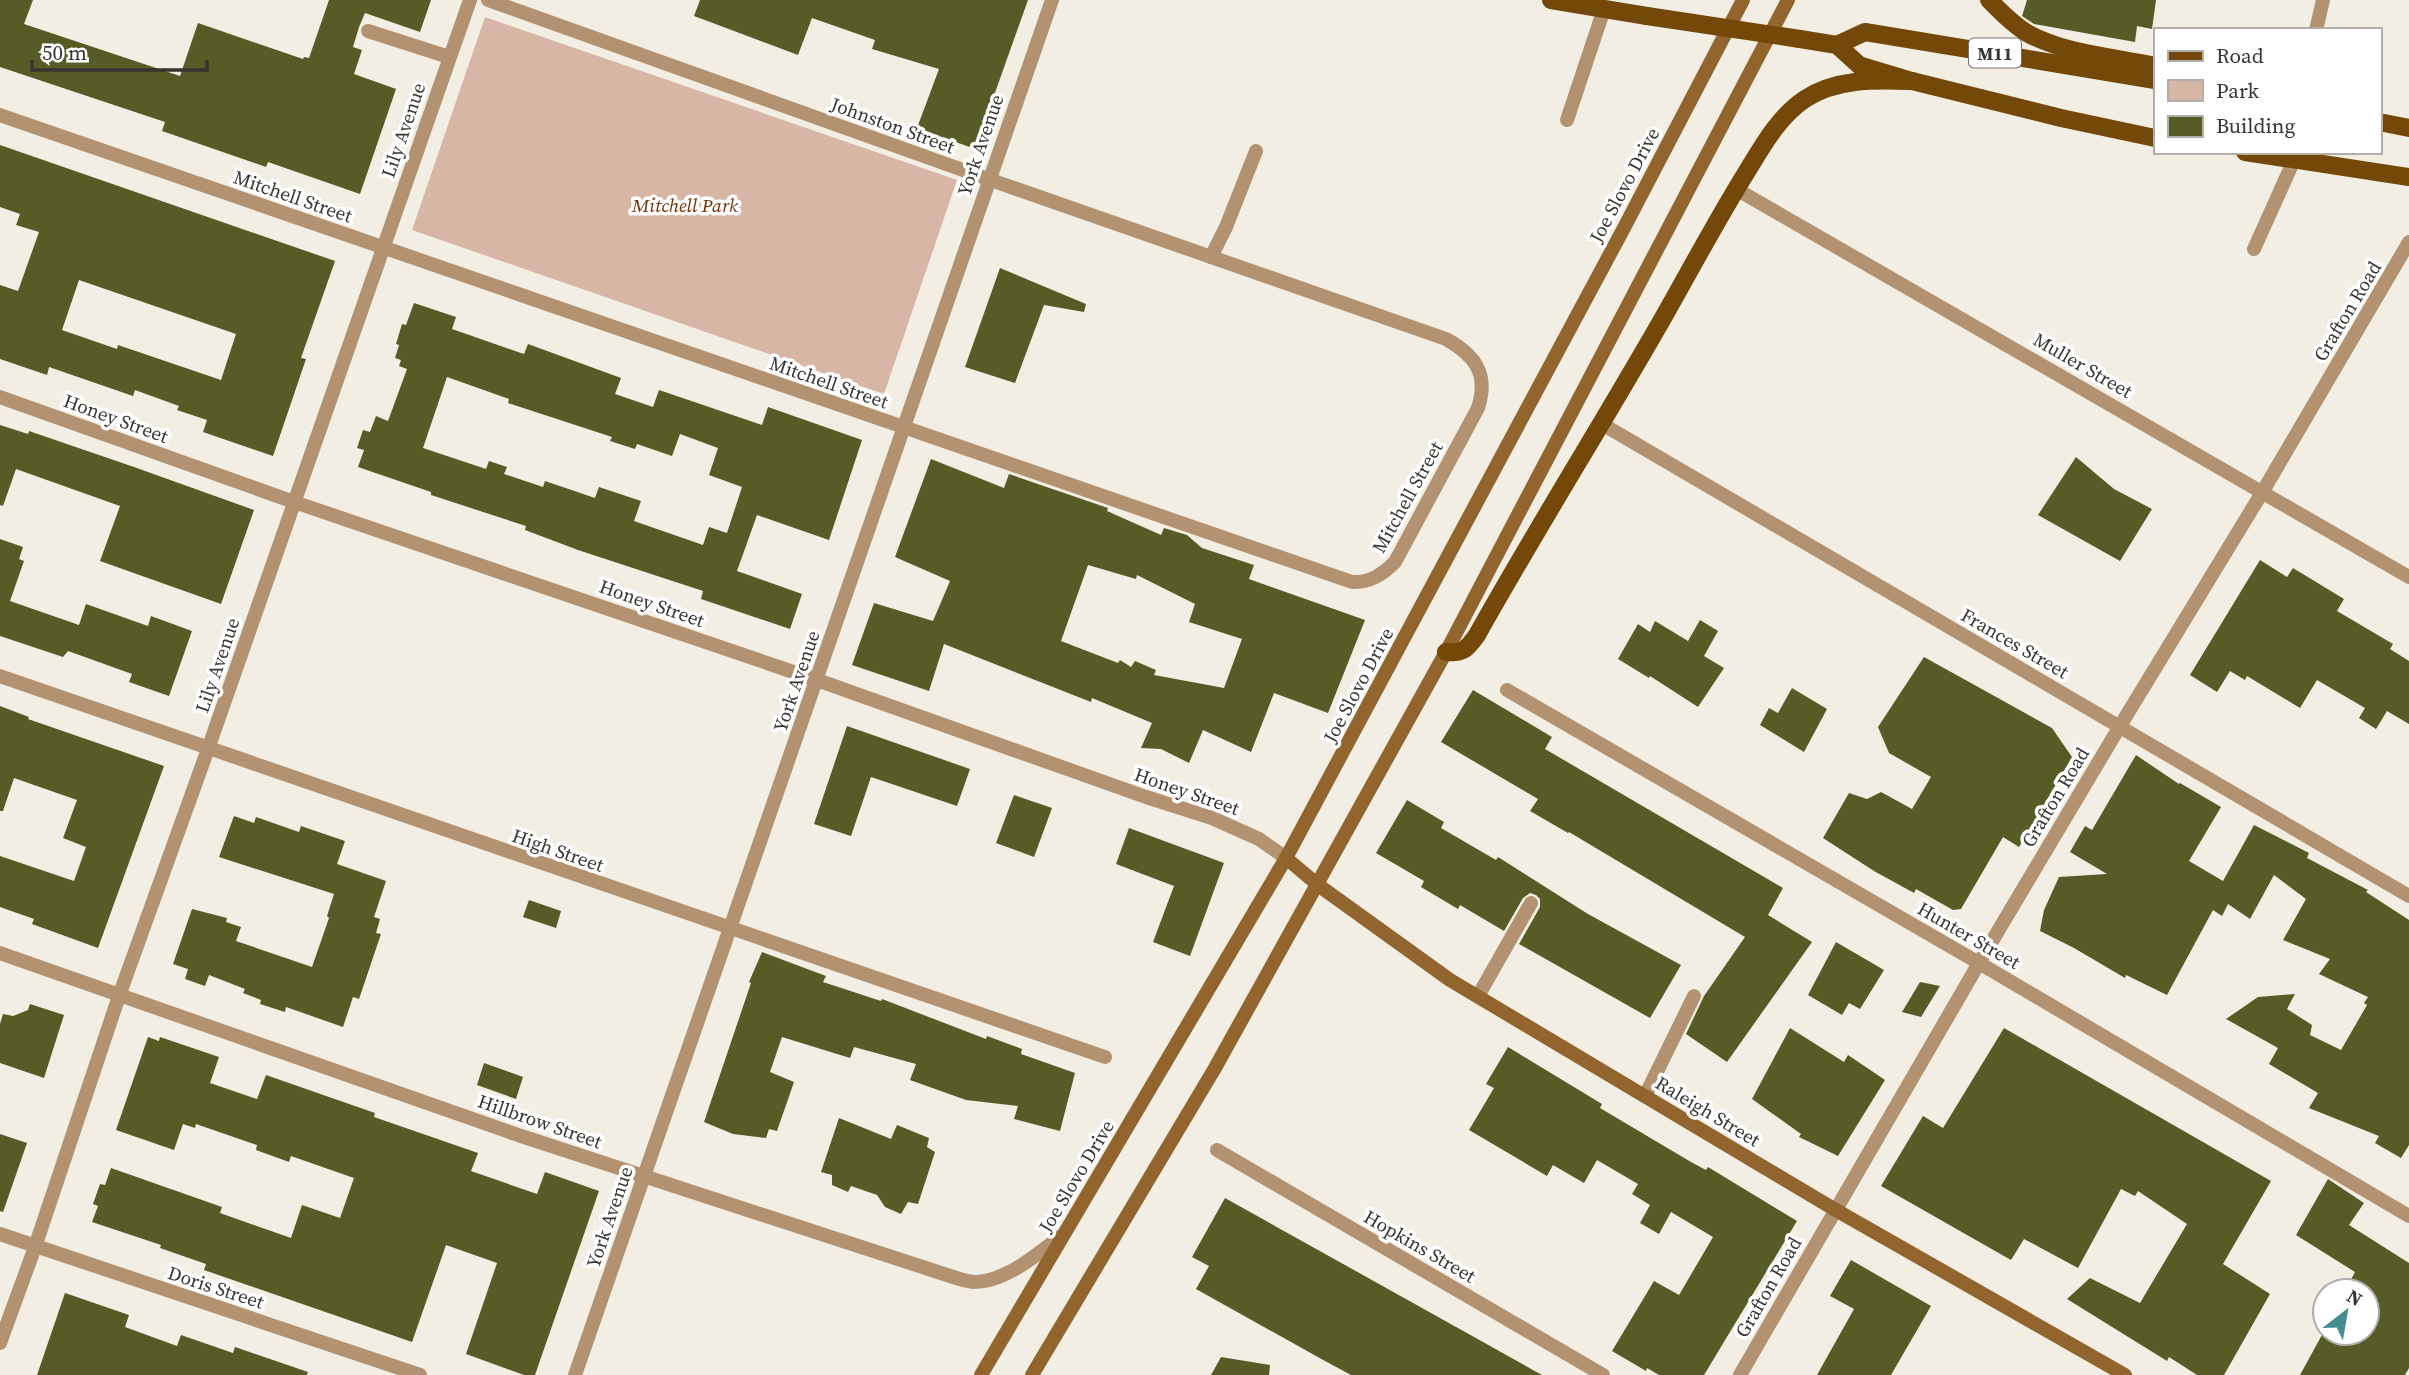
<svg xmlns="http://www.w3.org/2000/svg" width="2409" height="1375" font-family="'Source Serif 4',serif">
<rect width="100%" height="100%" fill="#f2eee4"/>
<polygon fill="#d8b6a5" points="485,17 957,180 884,394 412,230"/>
<g fill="#575b26" fill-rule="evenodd">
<polygon points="0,0 33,0 24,24 180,76 198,23 303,59 304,57 309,58 329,0 431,0 420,32 365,13 359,27 353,47 362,50 354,74 396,89 360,194 268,162 266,167 162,131 165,122 0,67"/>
<polygon points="700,0 1028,0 975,149 917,128 939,69 872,49 875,40 812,18 798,55 694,16"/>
<polygon points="2027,0 2156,0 2152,29 2137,26 2135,42 2034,24 2022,16"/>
<path d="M0,145L335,261L301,358L306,359L273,456L203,432L207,420L177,410L179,406L135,390L133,396L49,367L47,375L0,359V285L18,291L39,232L16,225L20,214L0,207ZM79,280L236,334L221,380L118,345L117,349L62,330Z"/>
<polygon points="1000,268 1086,304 1084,312 1044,305 1015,383 965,367"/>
<path d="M414,303L456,317L452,329L524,354L528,344L621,378L615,394L653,407L659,390L762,425L768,407L862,440L829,540L757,515L737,571L802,594L790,629L701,599L703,591L578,550L525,530L526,526L431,495V492L358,467L364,450L357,448L363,430L370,432L376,416L388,421L407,369L399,366L401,360L395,358L399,345L396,344L402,324L406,325ZM447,377L509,399L508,403L612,437L610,441L635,449L637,444L672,456L680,434L718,448L709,475L742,487L727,533L709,527L703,545L634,521L641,501L599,487L595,498L545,481L543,487L504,474L507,467L489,461L486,469L423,448Z"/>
<polygon points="0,425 28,434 29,431 134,467 254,510 221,604 100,561 120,506 16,469 3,506 0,505"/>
<polygon points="2076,457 2114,489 2152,509 2120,561 2038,515"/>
<path d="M931,459L1004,488L1009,474L1108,508L1107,511L1161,535L1164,528L1187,535L1202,548L1254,565L1249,579L1365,620L1328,713L1274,693L1251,752L1203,730L1189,763L1161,749L1141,748L1152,723L1092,698L1091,702L944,644L929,691L852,665L874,603L933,621L950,581L895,557ZM1088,565L1136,579L1137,575L1195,604L1189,622L1242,639L1224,688L1154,675L1156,670L1135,661L1131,667L1120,660L1118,663L1061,641Z"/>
<polygon points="0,539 23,547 19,559 24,561 10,601 79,625 86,604 148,626 151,616 192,631 169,696 129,682 132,674 68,651 63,657 0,636"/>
<polygon points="2260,560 2287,577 2293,568 2344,599 2337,611 2393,644 2390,649 2409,661 2409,724 2387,711 2376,729 2359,718 2365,708 2317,680 2300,708 2247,676 2245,680 2230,671 2217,692 2190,675"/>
<polygon points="1700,620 1718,631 1704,656 1724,668 1698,707 1650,676 1649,678 1618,659 1638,624 1650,632 1655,621 1688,641"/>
<polygon points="1924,657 2052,728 2072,757 2019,847 2003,837 1961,909 1953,910 1916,889 1914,893 1874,871 1823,838 1849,793 1867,799 1881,792 1912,809 1931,777 1889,753 1878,727"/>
<polygon points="1792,688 1827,709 1804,752 1760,725 1769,708 1778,713"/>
<polygon points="1473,690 1552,737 1545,749 1783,888 1768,915 1812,942 1727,1062 1686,1034 1704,996 1745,937 1569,832 1568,833 1530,811 1538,799 1441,742"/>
<polygon points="0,706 29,717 28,719 164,766 98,948 32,924 34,919 0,907 0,856 74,881 86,847 63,838 77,800 14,778 3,811 0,811"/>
<polygon points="847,726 970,769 957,806 871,777 851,836 814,824"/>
<polygon points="2136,755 2179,784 2180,783 2221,807 2189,861 2223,881 2254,825 2309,853 2307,858 2368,890 2366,892 2409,920 2409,1145 2401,1158 2375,1143 2379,1136 2309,1108 2318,1093 2269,1064 2278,1048 2226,1019 2258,997 2295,994 2287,1009 2312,1025 2310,1035 2341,1050 2367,1005 2364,1003 2368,997 2319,974 2330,959 2283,940 2306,899 2274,875 2250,919 2228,904 2222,916 2213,910 2167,995 2126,975 2125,978 2074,948 2040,931 2044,910 2059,877 2107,874 2070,852 2085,826 2092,830"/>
<polygon points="1014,795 1052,808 1034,857 996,843"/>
<polygon points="1407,800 1444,822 1441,828 1496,860 1498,857 1588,914 1681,965 1650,1018 1519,944 1540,907 1540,899 1536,895 1530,893 1523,898 1504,931 1460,905 1458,909 1421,887 1424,881 1376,853"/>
<polygon points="234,816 254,823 256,817 299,832 301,826 345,841 337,864 386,881 374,917 380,919 376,933 381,934 359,999 353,997 343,1027 286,1007 285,1012 260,1004 261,1000 243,993 245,989 209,975 205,986 185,979 188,969 173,964 192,909 227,918 226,922 241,927 236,941 312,967 329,918 327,916 334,894 219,857"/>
<polygon points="1129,828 1224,863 1190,956 1153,942 1174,886 1116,864"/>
<polygon points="529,900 561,911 556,928 523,917"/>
<polygon points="1836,942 1884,970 1860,1009 1849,1003 1842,1015 1808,995"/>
<polygon points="762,952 826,976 823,982 881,1001 882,999 986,1039 987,1036 1022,1049 1021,1054 1075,1073 1060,1131 1014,1119 1018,1106 966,1100 910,1080 916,1064 854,1047 850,1058 782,1037 770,1072 794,1082 777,1131 769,1129 766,1138 733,1134 704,1122 751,983 749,982"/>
<polygon points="1920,982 1940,986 1921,1017 1902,1012"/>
<polygon points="30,1004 64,1015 44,1078 0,1063 0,1024 3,1014 13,1016 28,1010"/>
<polygon points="1790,1028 1844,1062 1848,1055 1885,1080 1838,1156 1799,1137 1801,1134 1752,1099"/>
<polygon points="2004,1028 2271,1181 2223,1264 2270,1294 2224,1375 2197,1375 2169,1357 2167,1361 2067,1299 2090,1278 2140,1303 2187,1224 2138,1191 2135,1196 2121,1189 2078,1268 2024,1239 2011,1260 1881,1186 1923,1116 1943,1128"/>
<polygon points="148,1037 159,1041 160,1037 219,1057 210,1083 257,1099 266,1075 375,1113 374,1117 478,1153 471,1171 537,1194 545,1172 599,1191 535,1375 524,1375 466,1354 497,1263 446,1245 412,1342 204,1270 206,1264 160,1248 161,1245 92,1222 98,1206 93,1204 100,1184 105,1185 111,1168 222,1207 220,1213 291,1238 302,1205 340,1218 354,1178 291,1156 289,1162 256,1150 257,1145 196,1124 195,1128 183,1124 174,1150 116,1130"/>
<polygon points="1508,1047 1602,1104 1600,1108 1691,1162 1706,1170 1708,1167 1797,1221 1704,1375 1659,1375 1647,1368 1646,1371 1612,1351 1654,1281 1679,1295 1713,1237 1671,1212 1659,1234 1640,1223 1650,1205 1632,1194 1638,1184 1597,1160 1584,1183 1553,1165 1547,1176 1469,1130 1494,1088 1486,1084"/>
<polygon points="484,1063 523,1077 516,1099 477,1085"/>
<polygon points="839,1118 891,1139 897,1125 929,1138 927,1147 935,1152 918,1204 908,1202 901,1214 885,1207 877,1195 851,1186 848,1192 832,1185 832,1175 821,1172"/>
<polygon points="0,1134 27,1143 3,1212 0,1211"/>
<polygon points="2328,1179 2364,1203 2349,1225 2409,1263 2409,1368 2405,1375 2300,1375 2323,1333 2367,1333 2367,1291 2345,1291 2355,1272 2296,1235"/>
<polygon points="1225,1198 1542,1375 1351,1375 1325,1361 1196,1289 1209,1266 1192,1257"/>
<polygon points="1851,1260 1931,1306 1891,1375 1817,1375 1854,1309 1830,1296"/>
<polygon points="65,1293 129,1315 125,1327 177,1346 181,1335 233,1353 235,1347 308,1372 307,1375 37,1375"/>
<polygon points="1221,1357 1270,1365 1269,1375 1211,1375"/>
</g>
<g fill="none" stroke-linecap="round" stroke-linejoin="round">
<g stroke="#b29270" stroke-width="14">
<polyline points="2316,30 2323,0"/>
<polyline points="368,31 449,57"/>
<polyline points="1567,120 1604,9"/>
<polyline points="2254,249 2294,160"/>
<polyline points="1211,257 1226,227 1256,151"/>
<polyline points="1478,996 1531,903"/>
<polyline points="1645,1096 1694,996"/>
</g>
<g stroke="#b29270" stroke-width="14">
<path d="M0,115L1352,582C1370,583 1383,574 1395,562L1478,408C1489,374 1475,355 1446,339L988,179L488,0"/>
<polyline points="1736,189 2409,577"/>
<polyline points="0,397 294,502 817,680 1146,797 1212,818 1259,839 1286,858"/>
<polyline points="1602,424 2409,896"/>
<polyline points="0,676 1105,1057"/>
<polyline points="1507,690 1979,963 2409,1216"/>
<path d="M0,953L518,1135L947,1275C956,1278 965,1281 974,1282C1007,1282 1038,1253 1063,1235"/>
<polyline points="1217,1150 1603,1375"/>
<polyline points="0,1234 420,1375"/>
<polyline points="0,1343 35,1247 119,996 208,749 470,0"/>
<polyline points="575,1375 1052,0"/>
<polyline points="1740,1375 1979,963 2120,726 2263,491 2409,242"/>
</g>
<g stroke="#92652e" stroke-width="14">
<polyline points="1286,858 1318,885 1450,980 1834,1209 2125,1375"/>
<polyline points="981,1375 1286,858 1625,226 1743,0"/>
<polyline points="1032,1375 1215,1068 1446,652 1788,0"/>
</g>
<g stroke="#734809" stroke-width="18">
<polyline points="1551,0 1647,16"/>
<path d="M1989,0C2001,12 2012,24 2027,33C2065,54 2113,57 2155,66"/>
<polyline points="1800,39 1837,45 1859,65 1912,81 2061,118 2155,138"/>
<polyline points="1837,45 1865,32 2155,80"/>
<polyline points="2379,122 2409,128"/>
<polyline points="2245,152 2409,177"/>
<path d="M1446,652C1463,654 1467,649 1477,635C1538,526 1605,420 1667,311C1693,265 1718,218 1746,173C1762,147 1778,117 1805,99C1837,78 1876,80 1912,81"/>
</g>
<polyline stroke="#734809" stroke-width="18" points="1647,16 1800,39"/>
</g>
<g text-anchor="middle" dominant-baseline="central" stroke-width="7" stroke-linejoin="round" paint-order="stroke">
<rect fill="#fff" stroke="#72726f" stroke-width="2" x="1969" y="38.5" width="52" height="29" rx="5"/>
<g font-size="18" font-weight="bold" fill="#363531">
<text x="1995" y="53">M11</text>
</g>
<g font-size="19" fill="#363531" stroke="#fff">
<text transform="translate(893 125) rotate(20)">Johnston Street</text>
<text transform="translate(403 130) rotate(-71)">Lily Avenue</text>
<text transform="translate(980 145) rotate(-71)">York Avenue</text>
<text transform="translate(1624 185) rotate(-62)">Joe Slovo Drive</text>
<text transform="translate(293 196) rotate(19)">Mitchell Street</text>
<text transform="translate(2347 311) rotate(-59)">Grafton Road</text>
<text transform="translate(2083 365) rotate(30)">Muller Street</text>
<text transform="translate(829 382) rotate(19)">Mitchell Street</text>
<text transform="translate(116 418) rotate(20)">Honey Street</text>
<text transform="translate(1407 497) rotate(-61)">Mitchell Street</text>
<text transform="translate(652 603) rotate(19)">Honey Street</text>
<text transform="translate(2015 643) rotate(30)">Frances Street</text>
<text transform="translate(217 665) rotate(-71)">Lily Avenue</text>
<text transform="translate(796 681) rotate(-71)">York Avenue</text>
<text transform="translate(1358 685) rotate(-62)">Joe Slovo Drive</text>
<text transform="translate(1187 791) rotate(19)">Honey Street</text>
<text transform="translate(2055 797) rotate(-59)">Grafton Road</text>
<text transform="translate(558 850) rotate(19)">High Street</text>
<text transform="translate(1969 935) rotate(30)">Hunter Street</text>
<text transform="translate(1708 1111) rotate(31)">Raleigh Street</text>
<text transform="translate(540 1121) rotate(19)">Hillbrow Street</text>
<text transform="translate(1076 1176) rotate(-59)">Joe Slovo Drive</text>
<text transform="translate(609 1217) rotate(-71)">York Avenue</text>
<text transform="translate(1420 1246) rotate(30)">Hopkins Street</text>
<text transform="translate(216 1287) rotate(18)">Doris Street</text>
<text transform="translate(1768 1287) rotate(-60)">Grafton Road</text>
</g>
<g font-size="19" font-style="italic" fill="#702f02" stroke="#fff">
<text x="685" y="205">Mitchell Park</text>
</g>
</g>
<rect x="2154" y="28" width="228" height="126" fill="#ffffff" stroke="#afaead" stroke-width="2"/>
<rect x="2168" y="51" width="35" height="10" fill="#734809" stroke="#afaead" stroke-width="2"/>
<text x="2216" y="63" font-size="21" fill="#363531">Road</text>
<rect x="2168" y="80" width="35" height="21" fill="#d8b6a5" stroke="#afaead" stroke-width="2"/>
<text x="2216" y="98" font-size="21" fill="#363531">Park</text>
<rect x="2168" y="116" width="35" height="21" fill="#575b26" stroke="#afaead" stroke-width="2"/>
<text x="2216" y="133" font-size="21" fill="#363531">Building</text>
<g transform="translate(2346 1312) rotate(31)"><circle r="33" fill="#ffffff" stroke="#afaead" stroke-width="2"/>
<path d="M0-5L12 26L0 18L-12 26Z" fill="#448c8f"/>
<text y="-10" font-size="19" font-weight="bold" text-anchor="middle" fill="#363531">N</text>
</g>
<path d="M32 60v10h175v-10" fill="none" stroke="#363531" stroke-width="3.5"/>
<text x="42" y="60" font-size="21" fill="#363531" stroke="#ffffff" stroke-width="5" paint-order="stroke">50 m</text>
</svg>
